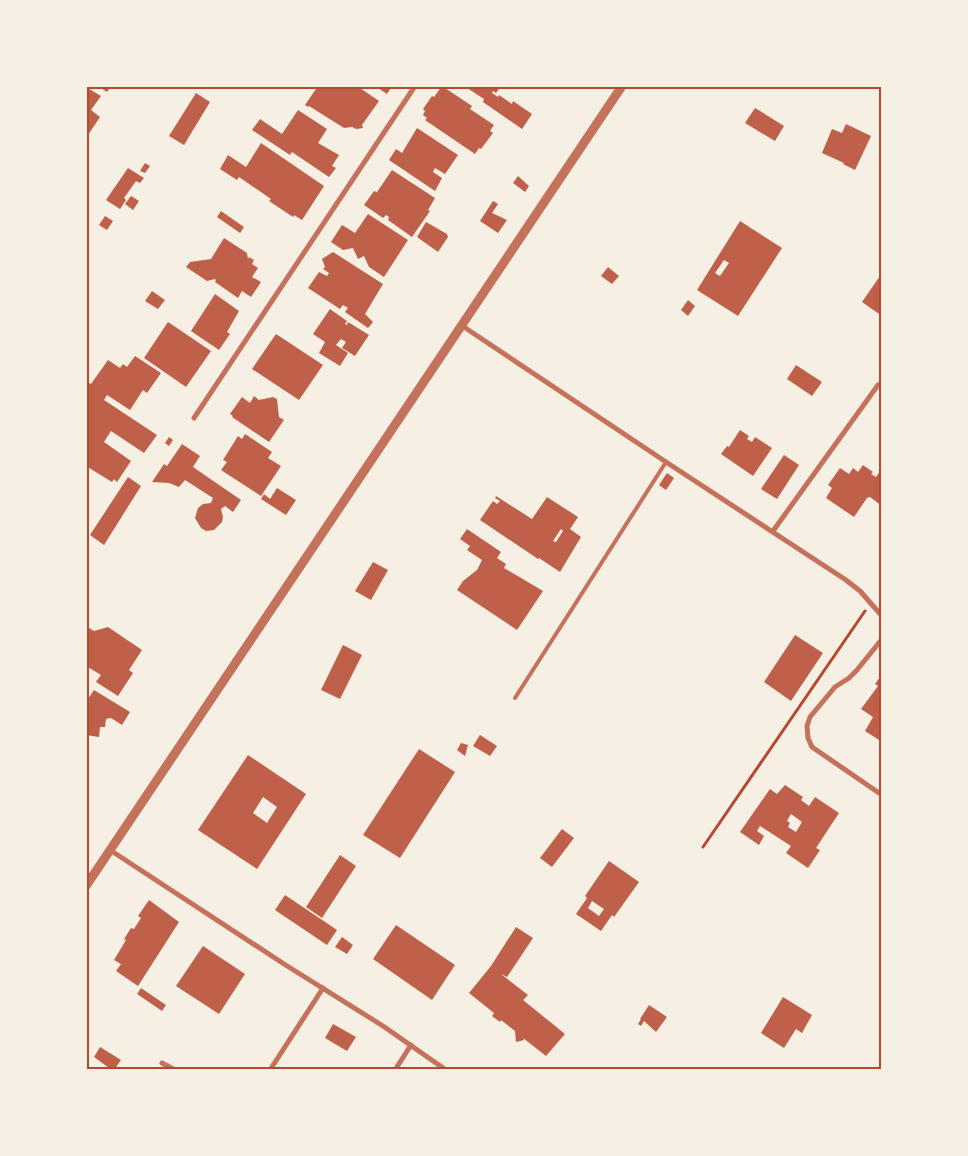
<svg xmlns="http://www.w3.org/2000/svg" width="968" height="1156" font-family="Mulish,sans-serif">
<rect width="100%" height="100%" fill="#f6efe4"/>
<g fill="#bf614a" fill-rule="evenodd">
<polygon points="98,86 111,86 107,92"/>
<polygon points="318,86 357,86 379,101 362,125 363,128 356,129 352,127 344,128 309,106 308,107 305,105"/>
<polygon points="375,86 392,86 387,94"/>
<polygon points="442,86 472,106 470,109 494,125 490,131 493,133 481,149 479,148 475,154 425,120 427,118 423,115 425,111 423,109 432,96 434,97"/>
<polygon points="464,86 501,86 496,93 493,91 492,93 498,97 499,95 512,104 513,101 532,114 522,129 483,102 484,99"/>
<polygon points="86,87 101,96 91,110 100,117 86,138"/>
<polygon points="196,93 210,102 184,145 169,136"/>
<polygon points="755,108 784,126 775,141 745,123"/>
<polygon points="298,110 327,129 318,143 339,155 332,166 336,168 329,177 292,152 290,155 252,130 260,119 282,134"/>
<polygon points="846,124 871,136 855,170 843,164 844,163 822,153 832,129 842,133"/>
<polygon points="417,128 458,155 445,174 435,168 433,172 442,178 435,191 389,160 396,149 402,153"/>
<polygon points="261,143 324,186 302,220 294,215 293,217 269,201 271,199 239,177 237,180 220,169 228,155 246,167"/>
<polygon points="145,163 150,166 145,173 140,171"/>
<polygon points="128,168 144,178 140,183 136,181 124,198 126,200 120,209 106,200"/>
<polygon points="392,170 435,198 428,210 430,211 412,237 388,220 389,217 386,215 383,218 364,205 374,191 379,193 377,192"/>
<polygon points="518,176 529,186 525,192 513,183"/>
<polygon points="131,196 139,201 133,210 125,204"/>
<polygon points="493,201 498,204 492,213 507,220 498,233 480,221"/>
<polygon points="221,211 244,227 240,233 217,217"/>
<polygon points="368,214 408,240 384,277 369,267 364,256 358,259 353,248 343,250 331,242 342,225 355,233"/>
<polygon points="105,216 113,221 107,230 99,225"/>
<path d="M740,221L782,248L738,316L697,290ZM724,260L729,263L720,276L715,273Z"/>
<polygon points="426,222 447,234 448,237 438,252 417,237"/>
<polygon points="224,238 247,253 248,259 249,257 254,260 252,264 258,268 252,277 261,282 251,297 242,291 238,298 215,282 216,280 215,279 207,281 186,267 190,262 211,259"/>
<polygon points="333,252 383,284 365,314 373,322 368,328 345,312 348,308 343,305 340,309 308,288 319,272 327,276 329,273 323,269 325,267 322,259"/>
<polygon points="608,267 619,276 612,284 601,276"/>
<polygon points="882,273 882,316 862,302"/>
<polygon points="152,291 165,300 158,309 145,301"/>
<polygon points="215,294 239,311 227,332 230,334 219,350 191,331"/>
<polygon points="688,300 695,306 688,316 681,310"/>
<polygon points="330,309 347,321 345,324 347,325 348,322 369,335 355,356 342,348 346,342 341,339 336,345 348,353 340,366 319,353 325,342 313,334"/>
<polygon points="168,322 211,351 186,387 144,358"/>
<polygon points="276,334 323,365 299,400 252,369"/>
<polygon points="135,356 161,373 147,393 143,390 130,410 107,395 104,400 157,435 144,453 111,431 104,442 131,461 117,482 114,479 112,482 86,466 86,381 91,384 108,360 120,368 123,364 127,367"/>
<polygon points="796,365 822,382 812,396 787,379"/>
<polygon points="254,396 259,400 273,397 277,399 279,417 284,420 269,442 232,417 233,416 230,414 242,397 250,403"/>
<polygon points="740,430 749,436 747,439 752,442 755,437 772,448 753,476 721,454 727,446 729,447"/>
<polygon points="245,434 272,452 268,458 281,466 261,496 221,470 227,462 223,460 238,436 242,439"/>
<polygon points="169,437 173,440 169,446 165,443"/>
<polygon points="182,444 200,456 193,467 241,500 233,512 225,506 221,509 223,517 222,522 214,530 206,531 201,528 195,518 198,508 203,504 211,503 213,498 185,480 179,487 169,483 152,482 164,464 167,466"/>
<polygon points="784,455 799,465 777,499 761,489"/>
<polygon points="863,465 873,472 871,474 876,477 882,468 882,506 870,497 867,498 854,517 826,498 832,488 828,485 840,468 849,474 853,468 858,472"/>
<polygon points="667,473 674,478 666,490 659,485"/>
<polygon points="128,477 141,486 104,545 90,535"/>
<polygon points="277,488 296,500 286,515 261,499 264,494 270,499"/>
<path d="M496,496L532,519L547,497L578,517L570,529L581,537L560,572L539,558L538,559L480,520L493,501L497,504L500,501L495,498ZM561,529L563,531L556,542L553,541Z"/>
<polygon points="467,529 501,552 497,558 506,564 504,568 543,591 517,630 457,590 463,581 477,570 482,560 467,550 470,546 460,539"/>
<polygon points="373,562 388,570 371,600 355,591"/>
<polygon points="86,626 94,631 108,627 142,650 129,670 133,673 118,696 96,682 101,675 86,666"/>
<polygon points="795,635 823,653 791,701 764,682"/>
<polygon points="343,645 362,655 340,699 321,690"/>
<polygon points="882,674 882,737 879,740 865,731 873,717 861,709 878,686 875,684"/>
<polygon points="94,690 130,712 122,725 111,718 106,719 105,727 100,727 99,737 86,735 86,707 88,699"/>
<polygon points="480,735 497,746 490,756 473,746"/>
<polygon points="461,743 468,745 465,756 457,750"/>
<polygon points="419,749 455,772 400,858 363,835"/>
<path d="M248,755L306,794L257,869L198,830ZM263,797L277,807L267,823L253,813Z"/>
<path d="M785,785L803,797L801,800L809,806L815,797L839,813L816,848L820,850L808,868L786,853L791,846L760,826L757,831L764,836L759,845L740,832L770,789L777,794ZM791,814L802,822L796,832L788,827L790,823L787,821Z"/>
<polygon points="562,829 574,838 552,867 540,858"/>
<polygon points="340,855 356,866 322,918 306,907"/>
<path d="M609,861L639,882L614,917L612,915L601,931L576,914L587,898L585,896ZM592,901L604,909L599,916L588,908Z"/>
<polygon points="285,895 337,930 327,945 275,910"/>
<polygon points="149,900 179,922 138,986 116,971 121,964 114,960 126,940 124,939 131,928 134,929 141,918 138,916"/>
<polygon points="396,925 455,965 432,1000 373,959"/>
<polygon points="516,927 533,938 507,977 501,974 528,995 523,1000 565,1034 546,1056 523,1038 524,1040 516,1042 515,1031 501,1020 500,1022 492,1016 494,1013 469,993 491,966"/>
<polygon points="342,937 353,945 347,954 335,947"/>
<polygon points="203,946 245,974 219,1014 176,986"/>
<polygon points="141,988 166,1005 162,1011 137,994"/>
<polygon points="783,997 812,1015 802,1033 796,1029 784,1048 761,1033"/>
<polygon points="649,1005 667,1017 656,1032 644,1021 641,1026 638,1024 641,1019 640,1019"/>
<polygon points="333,1024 356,1037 347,1051 325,1038"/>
<polygon points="100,1047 121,1060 114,1070 112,1070 94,1057"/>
</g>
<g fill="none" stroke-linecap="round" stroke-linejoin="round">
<polyline stroke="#b5482f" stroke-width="3" points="703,847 865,611"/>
<polyline stroke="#c5725c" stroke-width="4" points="515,698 666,462"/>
<g stroke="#c5725c" stroke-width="5">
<polyline points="461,325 666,462 846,580 860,591 882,616"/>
<polyline points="194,418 415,86"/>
<polyline points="773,531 878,385"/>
<polyline points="882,639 857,670 849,678 835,687 810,717 807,726 808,738 812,747 882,795"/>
<polyline points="110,850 284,964 383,1026 446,1070"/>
<polyline points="162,1063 175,1070"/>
<polyline points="270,1070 323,988"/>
<polyline points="395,1070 411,1045"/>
</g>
<polyline stroke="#c5725c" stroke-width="9" points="86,886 622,86"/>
</g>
<rect width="968" height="1156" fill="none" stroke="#f6efe4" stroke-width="175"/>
<rect x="88" y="88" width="792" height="980" fill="none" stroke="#b5482f" stroke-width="2"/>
</svg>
